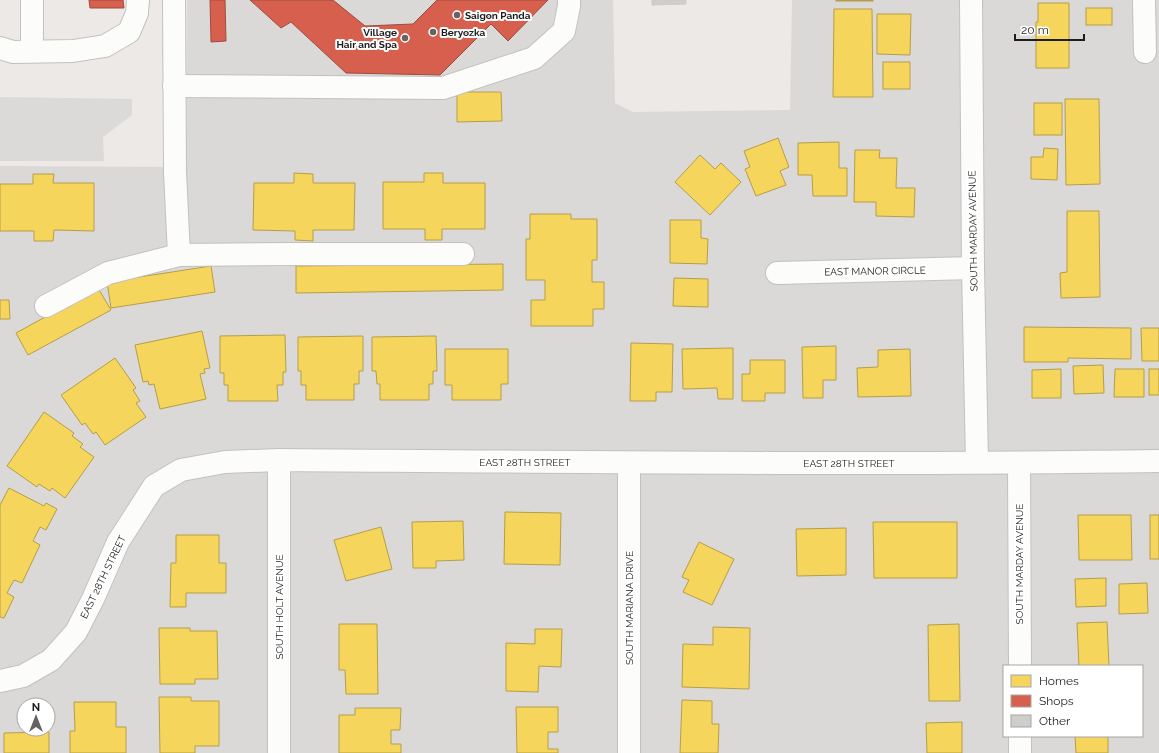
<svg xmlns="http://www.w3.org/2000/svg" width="1159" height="753" font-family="Raleway,sans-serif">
<rect width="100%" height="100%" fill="#ece9e6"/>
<path fill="#dbd9d7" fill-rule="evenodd" d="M187,0H613L615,103L633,112L790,110L792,0H1159V753H0V166L186,167ZM1004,666H1142V736H1004ZM24,705H48V729H24Z"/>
<polygon fill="#dcdad9" points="0,97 132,99 132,115 103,137 104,161 0,161"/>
<g fill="#f6d55c" stroke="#b59e49">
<rect x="836" y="0" width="37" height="1"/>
<polygon points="1038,3 1069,3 1069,68 1036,68 1036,22 1038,22"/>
<rect x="1086" y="8" width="26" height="17"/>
<polygon points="834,9 872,9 873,97 833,97"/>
<polygon points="877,14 911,14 910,55 877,54"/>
<rect x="883" y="62" width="27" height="27"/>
<polygon points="457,92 501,92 502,121 457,122"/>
<polygon points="1065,99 1099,99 1100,184 1066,185"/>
<rect x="1034" y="103" width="28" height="32"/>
<polygon points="778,138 789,167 780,171 786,185 756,196 745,169 750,167 744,151"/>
<polygon points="839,142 839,168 847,168 847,196 813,196 812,175 798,175 798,143"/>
<polygon points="1044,148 1058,149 1057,180 1031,179 1031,157 1043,157"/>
<polygon points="855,150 880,150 879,158 897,158 896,188 915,188 914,217 876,216 876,202 854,202"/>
<polygon points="700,155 715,169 721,163 741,182 710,215 675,182"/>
<polygon points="294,173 313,174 313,183 355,183 354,230 313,230 313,241 295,240 295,231 253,230 254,183 294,183"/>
<polygon points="424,173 443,173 443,183 485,183 485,229 442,229 442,240 425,240 425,229 383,229 383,182 424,182"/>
<polygon points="33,174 54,174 53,183 94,183 94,231 54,230 53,241 34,241 34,231 0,231 0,184 33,184"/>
<polygon points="1067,211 1099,211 1100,297 1061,298 1060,273 1067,272"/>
<polygon points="530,214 571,214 571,219 597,219 597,260 592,260 592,282 604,282 604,309 593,309 593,326 531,326 531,300 545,300 545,280 526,280 526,239 530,239"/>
<polygon points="670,220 701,220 701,238 708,239 707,264 670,263"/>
<polygon points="503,264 503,290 296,293 296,266"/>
<polygon points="211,266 215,292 111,308 107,282"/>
<polygon points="674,278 708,279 708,307 673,306"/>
<polygon points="98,288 111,310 28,355 16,333"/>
<polygon points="0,300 9,300 10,319 0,319"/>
<polygon points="1024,327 1131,328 1131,359 1068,358 1068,362 1024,362"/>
<polygon points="1141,328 1159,328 1159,361 1142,361"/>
<polygon points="202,331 210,368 204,369 205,373 200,374 206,399 160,409 154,384 149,385 148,381 143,382 135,345"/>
<polygon points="285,335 286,372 283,372 283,385 277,385 278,401 228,401 228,385 224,385 224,373 220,373 220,336"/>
<polygon points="363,336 363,371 359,371 359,384 354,384 354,400 306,400 306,385 301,385 301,371 298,371 298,337"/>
<polygon points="436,336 437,371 433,371 433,384 429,384 429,400 380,400 380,384 377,384 376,371 372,371 372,337"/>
<polygon points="631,343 673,344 672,392 656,392 656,401 630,401"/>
<polygon points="836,346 836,380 823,380 823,398 803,398 802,347"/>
<polygon points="733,348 733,399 718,399 717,388 683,389 682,349"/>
<polygon points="445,349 508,349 508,384 501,384 501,400 452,400 452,385 445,385"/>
<polygon points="910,349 911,396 858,397 857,368 878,367 878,350"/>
<polygon points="115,358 136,388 133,390 140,401 136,403 146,417 105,445 96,432 93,434 85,423 82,425 61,395"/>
<polygon points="750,360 785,360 785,393 765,393 765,401 742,401 742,374 750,374"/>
<polygon points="1103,365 1104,393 1074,394 1073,366"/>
<polygon points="1061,369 1061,398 1032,398 1032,370"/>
<polygon points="1115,369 1144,369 1144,397 1114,397"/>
<rect x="1149" y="369" width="10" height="26"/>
<polygon points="44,412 74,433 72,436 83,444 80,447 94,457 65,498 52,488 50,491 39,484 37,487 7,466"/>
<polygon points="9,488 44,506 46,503 57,509 46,530 40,527 33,541 40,545 22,583 14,580 7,593 14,597 4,618 0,617 0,505"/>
<polygon points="505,512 561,513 560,565 504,564"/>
<polygon points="1078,515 1131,515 1132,560 1079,560"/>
<rect x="1150" y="515" width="9" height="44"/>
<polygon points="463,521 464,560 436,561 436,568 413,568 412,522"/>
<polygon points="873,522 957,522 957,578 874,578"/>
<polygon points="381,527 392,569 346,581 334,540"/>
<polygon points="846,528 846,575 797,576 796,529"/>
<polygon points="176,535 219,535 219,563 226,563 226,593 186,593 186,607 170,607 171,563 176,563"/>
<polygon points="699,542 734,559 712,605 683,592 689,580 682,577"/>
<polygon points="1106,578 1106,606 1076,607 1075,579"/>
<polygon points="1147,583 1148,613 1119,614 1119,584"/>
<polygon points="1107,622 1109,666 1079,666 1077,623"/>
<polygon points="339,624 377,624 378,694 346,694 345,670 339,670"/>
<polygon points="959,624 960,701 929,701 928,625"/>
<polygon points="713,627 750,628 749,689 682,687 683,644 713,645"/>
<polygon points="159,628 190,628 190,631 217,631 218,679 195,679 195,684 160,684"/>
<polygon points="535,629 562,629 561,667 539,666 538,692 506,691 506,643 535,644"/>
<polygon points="159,697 191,697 191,701 219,701 219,746 195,746 195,753 160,753"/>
<polygon points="682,700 712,701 712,724 719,724 718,753 680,753"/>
<polygon points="74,702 116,702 116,727 126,727 126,753 70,753 70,731 75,731"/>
<polygon points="516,707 558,707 558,732 548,732 548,749 558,749 558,753 517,753"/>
<polygon points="355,708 401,708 400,730 391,730 391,744 401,744 401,753 339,753 339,715 355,715"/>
<polygon points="962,722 962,753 927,753 926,723"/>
<polygon points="49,732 49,753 4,753 4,733"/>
<polygon points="1075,736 1108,736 1108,753 1076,753"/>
</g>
<g fill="#d6604d" stroke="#9e4c3f">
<polygon points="89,0 123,0 124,8 90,8"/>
<polygon points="210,0 225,0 226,41 211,42"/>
<polygon points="250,0 333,0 365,26 413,24 437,0 548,0 508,41 491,24 440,75 346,73 291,22 281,28"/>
</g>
<polygon fill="#d0cecb" stroke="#cfcbc7" points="652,0 686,0 686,4 652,5"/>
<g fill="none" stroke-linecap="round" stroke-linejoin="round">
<defs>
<g id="minor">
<polyline points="174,0 175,172 179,255 295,254 463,254"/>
<polyline points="971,0 973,268 977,462"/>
<polyline points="1144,0 1145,52"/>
<polyline points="0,48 13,52 73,51 105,46 129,32 137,13 138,0"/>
<polyline points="32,51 32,0"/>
<polyline points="174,86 443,88 534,58 564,31 569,6 569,0"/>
<polyline points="777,273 973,268"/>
<polyline points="46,306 108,273 179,255"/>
<polyline points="1019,463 1020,666"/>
<path d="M0,681L23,676L51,660L76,632L93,599L118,542L154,486L181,470L225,462L279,460C572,462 866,465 1159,461"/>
<polyline points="1020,736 1020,753"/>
<polyline points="279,753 279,460"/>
<polyline points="629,753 629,463"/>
</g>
</defs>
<use href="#minor" stroke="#c3c1c0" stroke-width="24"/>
<use href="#minor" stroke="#fcfcfb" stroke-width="22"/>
</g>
<g fill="#656463" stroke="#fff" stroke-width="1.5">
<circle cx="457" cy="15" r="4"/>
<circle cx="433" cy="32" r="4"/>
<circle cx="405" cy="38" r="4"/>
</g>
<g text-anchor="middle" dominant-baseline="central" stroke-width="4" stroke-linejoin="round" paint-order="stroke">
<g font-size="10" font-weight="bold" fill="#1d1d1d" stroke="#fff" text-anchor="start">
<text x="465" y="15">Saigon Panda</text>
<text x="397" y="32" text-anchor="end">Village<tspan x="397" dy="12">Hair and Spa</tspan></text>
<text x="441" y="32">Beryozka</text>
</g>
<g font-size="10" fill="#1d1d1d" stroke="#fff">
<text transform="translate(973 231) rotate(-91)">SOUTH MARDAY AVENUE</text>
<text transform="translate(875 271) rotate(-1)">EAST MANOR CIRCLE</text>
<text x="525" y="462">EAST 28TH STREET</text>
<text x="849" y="463">EAST 28TH STREET</text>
<text transform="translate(1019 564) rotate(-90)">SOUTH MARDAY AVENUE</text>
<text transform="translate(103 577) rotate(-64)">EAST 28TH STREET</text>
<text transform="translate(279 607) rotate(-90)">SOUTH HOLT AVENUE</text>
<text transform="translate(629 608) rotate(-90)">SOUTH MARIANA DRIVE</text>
</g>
</g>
<rect x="1003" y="665" width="140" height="72" fill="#ffffff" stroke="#a5a5a5"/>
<rect x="1011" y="675" width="20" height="12" fill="#f6d55c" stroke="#a5a5a5"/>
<text x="1039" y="685" font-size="12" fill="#1d1d1d">Homes</text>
<rect x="1011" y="695" width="20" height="12" fill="#d6604d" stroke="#a5a5a5"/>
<text x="1039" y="705" font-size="12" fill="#1d1d1d">Shops</text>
<rect x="1011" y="715" width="20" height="12" fill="#d0cecb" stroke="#a5a5a5"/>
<text x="1039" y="725" font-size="12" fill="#1d1d1d">Other</text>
<g transform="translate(36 717)"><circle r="19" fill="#ffffff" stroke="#a5a5a5"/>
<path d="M0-3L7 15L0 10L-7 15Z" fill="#656463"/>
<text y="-6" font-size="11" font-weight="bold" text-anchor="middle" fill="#1d1d1d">N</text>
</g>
<path d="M1015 34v6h69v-6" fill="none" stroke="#1d1d1d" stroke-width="2"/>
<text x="1021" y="34" font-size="12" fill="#1d1d1d" stroke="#ffffff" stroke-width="3" paint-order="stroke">20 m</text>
</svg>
